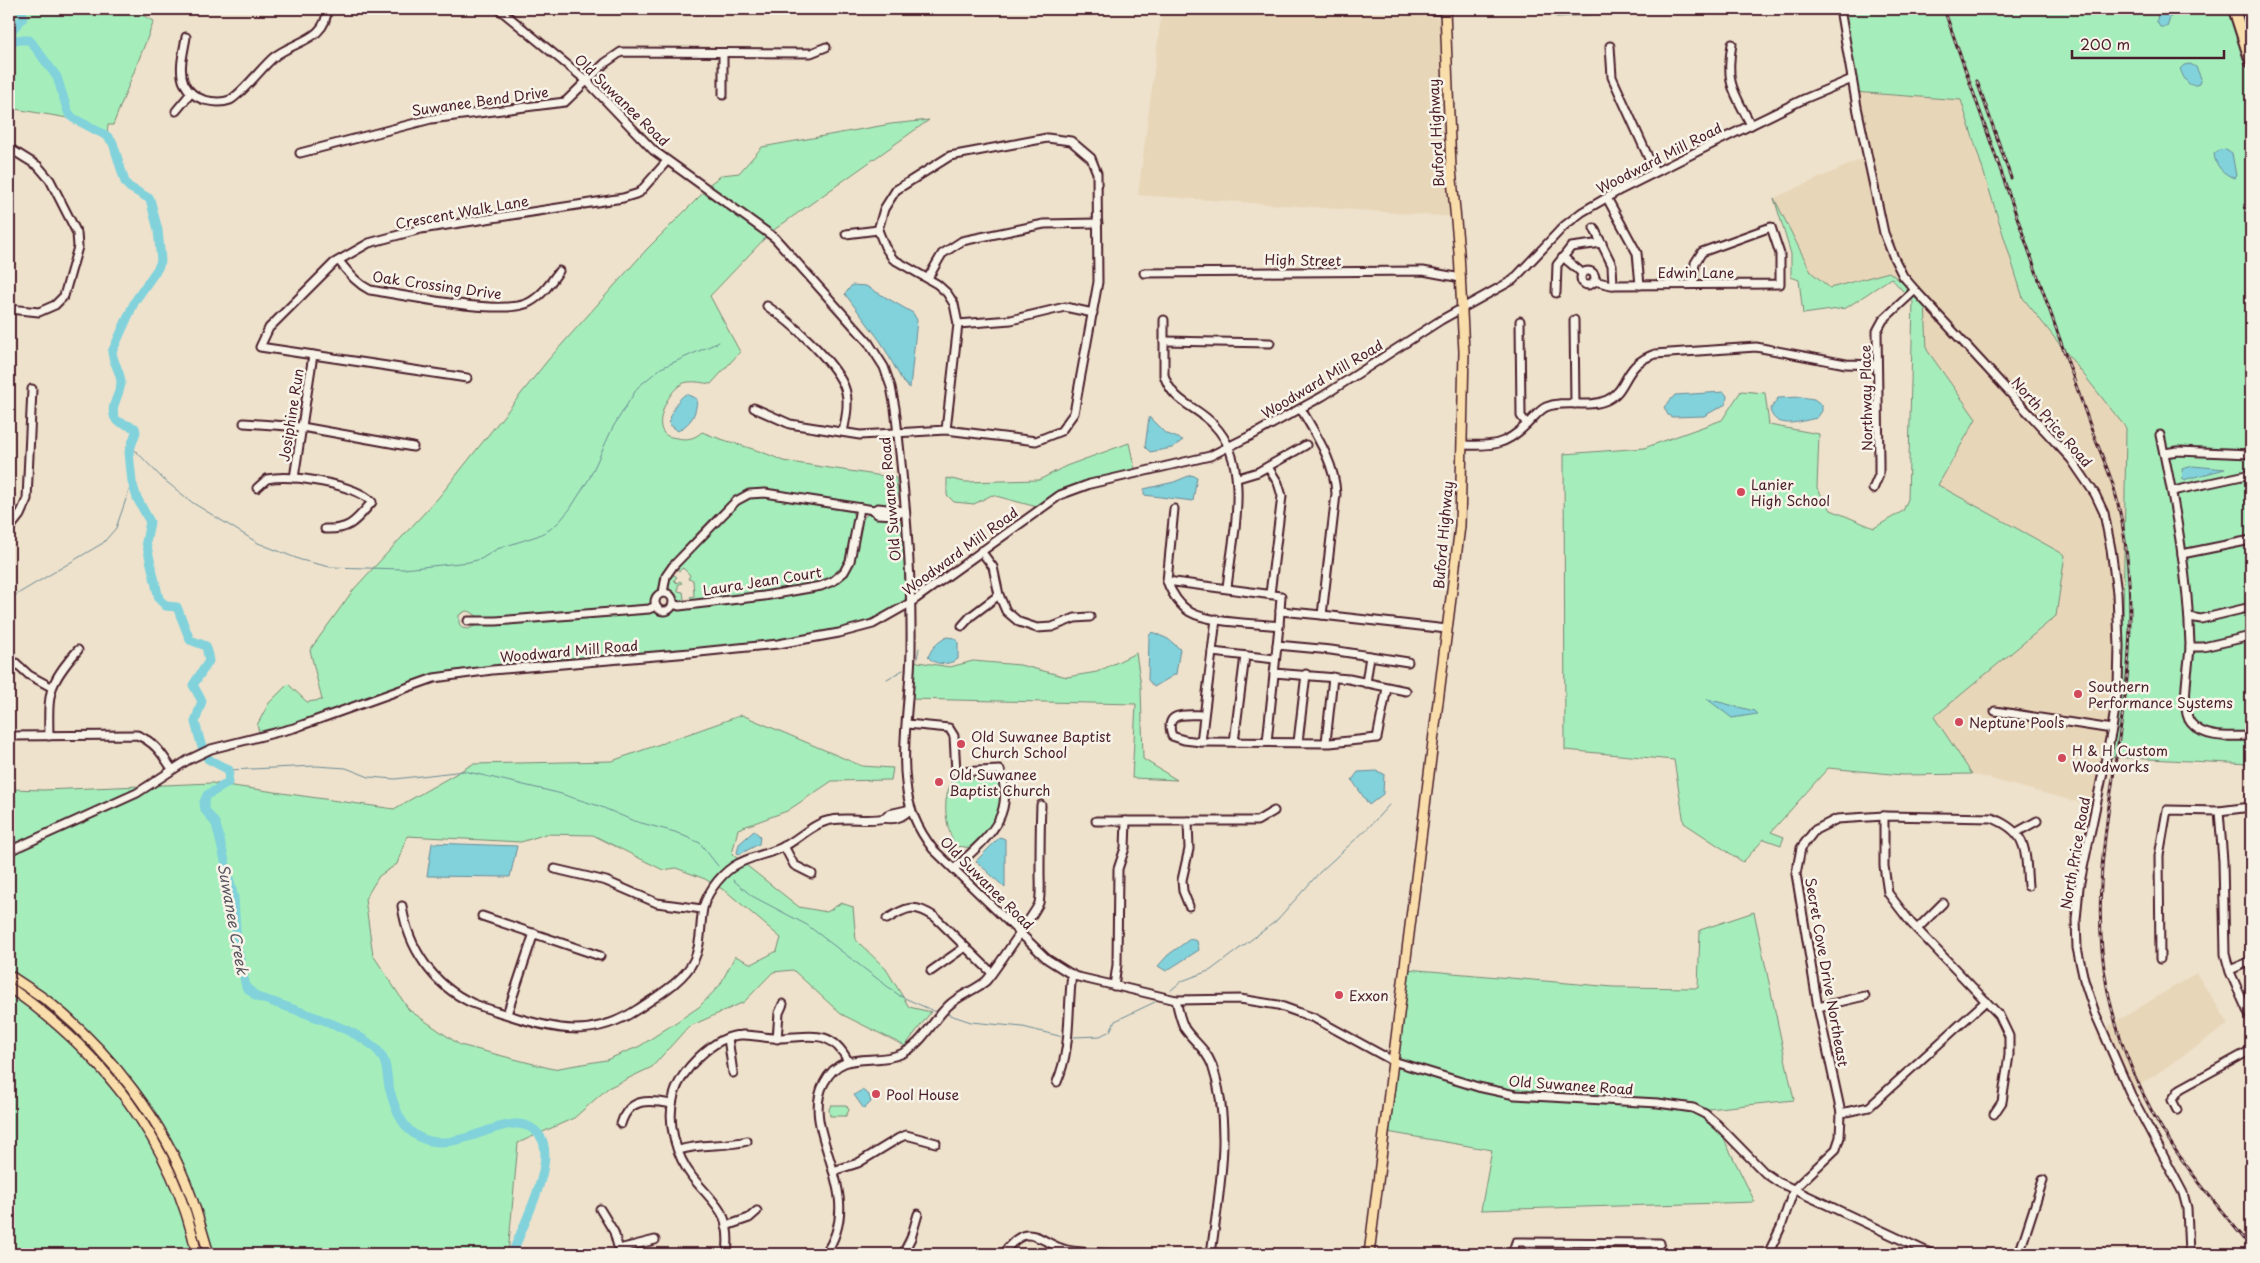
<svg xmlns="http://www.w3.org/2000/svg" width="2260" height="1263" font-family="'Playpen Sans',sans-serif">
<rect width="100%" height="100%" fill="#eee2cc"/>
<filter id="ink" filterUnits="userSpaceOnUse"><feTurbulence type="fractalNoise" baseFrequency=".02" numOctaves="2"/><feDisplacementMap in="SourceGraphic" scale="10" xChannelSelector="R" yChannelSelector="G"/><feConvolveMatrix kernelMatrix="1 2 1 2 8 2 1 2 1" color-interpolation-filters="sRGB"/></filter>
<g filter="url(#ink)">
<g fill="#e8d6b9">
<polygon points="1162,9 1301,9 1445,18 1456,217 1138,195"/>
<polygon points="1853,92 1960,100 2023,298 2126,428 2122,687 2107,757 2092,806 1972,774 1933,717 2056,616 2065,555 1938,485 1976,419 1927,350 1925,301 1888,272 1830,288 1811,272 1774,198 1866,157"/>
<polygon points="2196,973 2229,1024 2129,1093 2096,1034"/>
</g>
<g fill="#a5eebb" stroke="#788673" fill-rule="evenodd">
<polygon points="9,9 130,9 154,21 113,125 108,125 107,136 74,119 9,108"/>
<polygon points="1542,9 1679,9 1557,17"/>
<polygon points="1840,9 2251,9 2251,764 2107,757 2122,687 2126,428 2023,298 1961,100 1853,92"/>
<polygon points="929,120 771,232 707,186 722,175 739,173 762,147 891,124"/>
<path d="M704,192L767,236L710,296L740,352L711,384C704,383 695,381 688,382C672,383 654,419 663,432C666,437 672,437 677,438C687,440 694,439 702,432C728,443 757,448 783,461L896,478C897,490 903,507 886,508L763,489C754,489 745,491 737,496C723,504 677,554 667,568C659,580 660,596 649,605L481,619L471,612L466,611L459,615V623L462,628L468,629L477,625L654,611L665,613L678,608L747,601L826,588C855,576 856,548 860,521L868,514L896,517L902,522L906,596L904,603C834,644 748,645 669,652C596,658 523,664 450,672L421,679L316,718L260,735L257,725L269,703L288,684L307,702L322,700L310,650L354,589L439,497L548,360L647,249Z"/>
<polygon points="1774,198 1811,272 1830,288 1889,272 1925,301 1927,350 1976,419 1938,485 2065,555 2056,616 1934,717 1972,774 1902,775 1828,768 1771,832 1784,837 1781,845 1764,839 1743,862 1684,823 1674,760 1565,750 1564,454 1644,448 1722,420 1741,391 1765,393 1769,425 1819,434 1817,488 1831,510 1874,528 1903,511 1908,499 1913,302 1891,278 1846,308 1803,314 1799,280 1791,277 1791,254"/>
<polygon points="1129,443 1135,470 1073,486 1037,507 992,495 974,504 954,502 947,495 947,478 965,482 1039,480 1066,466"/>
<polygon points="758,495 851,510 855,518 848,560 835,577 821,584 752,595 692,600 690,597 694,596 693,580 688,579 690,575 683,568 679,571 677,566 736,504 743,499"/>
<polygon points="674,575 677,577 674,580 677,583 680,581 682,583 678,585 678,591 683,592 684,599 682,602 676,601 667,589 669,578"/>
<polygon points="1136,653 1141,686 1143,759 1177,780 1132,778 1136,704 908,699 909,658 918,662 950,667 973,661 1020,665 1067,677 1097,672"/>
<path d="M742,715L862,766L893,768L891,780L832,781L787,811L738,829L732,854L799,907L827,912L841,903L853,907L856,940L886,969L909,1007L931,1012L905,1046L841,1014L793,970L773,972L744,1002L688,1027L652,1067L608,1088L574,1118L518,1143L508,1254H9V789L44,790L212,783L394,809L473,764L612,761ZM546,834L593,835L663,870L676,868L705,879L727,892L781,938L777,951L752,964L735,956L720,985L699,1007L640,1046L606,1060L553,1069L460,1045L409,1010L373,955L365,899L379,876L397,864L407,836L521,842Z"/>
<path d="M997,772L1003,784L999,818L974,848L955,846C945,824 940,796 956,775L958,780H973L974,774Z"/>
<polygon points="1754,912 1794,1100 1709,1109 1755,1202 1481,1210 1492,1150 1387,1132 1407,969 1613,987 1698,988 1700,930"/>
<polygon points="831,1105 846,1105 849,1110 846,1116 830,1116 829,1109"/>
</g>
<g fill="#81d2db" stroke="#6b8a95">
<polygon points="2158,9 2173,9 2167,27 2160,27 2157,22"/>
<path d="M2190,64L2196,67L2201,78L2199,84C2188,89 2184,78 2180,69L2184,65Z"/>
<path d="M2226,149L2232,153L2236,176L2234,178C2223,174 2215,165 2214,154L2219,150Z"/>
<polygon points="852,285 866,286 913,313 917,320 910,388 903,382 881,342 845,294"/>
<polygon points="1724,392 1727,396 1726,404 1704,416 1672,417 1668,415 1664,407 1675,395"/>
<path d="M686,394L697,399C696,415 692,422 678,431L669,424C671,412 676,400 686,394Z"/>
<path d="M1801,397L1814,399L1822,405V411L1817,418C1801,421 1776,431 1770,410L1778,398Z"/>
<polygon points="1149,417 1165,433 1183,440 1172,448 1150,452 1145,447"/>
<polygon points="2193,466 2225,469 2183,480 2182,469"/>
<polygon points="1191,475 1197,477 1193,501 1144,495 1144,489 1174,482"/>
<polygon points="1152,632 1168,639 1180,649 1176,674 1154,687 1148,680 1149,636"/>
<path d="M947,637L954,638L958,642V659C949,665 936,666 928,657C932,647 938,642 947,637Z"/>
<polygon points="1707,699 1754,711 1757,714 1732,718"/>
<polygon points="1377,771 1384,774 1383,794 1369,805 1352,780 1358,772"/>
<polygon points="754,831 760,836 759,844 740,854 737,853 739,844"/>
<polygon points="1000,837 1005,839 1005,888 976,861"/>
<polygon points="432,843 517,846 510,877 427,876"/>
<polygon points="1190,939 1197,941 1199,950 1166,971 1158,966 1168,955"/>
<polygon points="862,1090 869,1095 871,1102 864,1109 854,1095"/>
</g>
<g fill="none" stroke-linecap="round" stroke-linejoin="round">
<g stroke="#6b8a95" stroke-width="1">
<polyline points="130,445 163,479 193,503 258,543 301,560 330,567 403,569 469,562 481,559 497,549 537,536 549,530 559,522 570,509 589,479 613,427 638,387 661,368 719,342"/>
<polyline points="9,599 103,543 116,528 132,482"/>
<polyline points="917,659 919,648"/>
<polyline points="887,679 903,670"/>
<polyline points="229,770 316,766 346,768 369,777 395,779 464,771 558,793 599,806 634,821 675,832 700,843 718,866"/>
<polyline points="733,880 752,896 807,925 900,996 936,1012"/>
<polyline points="1171,990 1182,981 1211,970 1276,921 1320,872 1369,827 1389,805"/>
<polyline points="947,1014 971,1022 1023,1027 1063,1037"/>
<polyline points="1074,1037 1100,1036 1110,1031 1115,1021 1155,1002"/>
</g>
<path stroke="#81d2db" stroke-width="9" d="M22,9L23,18L12,30L11,36L15,40H29L32,43L57,77L68,112L73,118L107,136L113,143L125,182L129,187L150,199L158,230L161,261L158,268L135,301L112,352C113,363 121,372 121,383C120,396 107,409 117,421L135,428L136,432L129,452L132,482L137,498L150,522L146,542L159,599L166,606L177,607L190,640L206,646L209,661L193,685L202,701L195,722L201,744L208,759L229,770L228,783L207,795L204,802L205,810L216,824L234,898L237,945L246,987L257,997L273,1002C300,1012 360,1030 378,1051C388,1062 386,1074 389,1087C394,1106 401,1128 419,1137C461,1159 514,1100 540,1136C558,1161 521,1229 512,1254"/>
<defs>
<g id="minor">
<path d="M499,9L587,81L653,150L775,238L868,342L884,367L891,387L895,408C904,486 912,567 911,647C911,690 901,741 906,783C908,808 918,830 933,849L1047,959L1074,976L1176,1000L1240,999L1278,1005L1314,1018L1393,1061L1478,1087L1515,1095L1658,1103L1693,1108L1705,1114L1718,1125L1765,1173L1778,1182L1932,1254"/>
<polyline points="1420,9 1445,11"/>
<polyline points="1840,9 1857,107 1884,233 1894,258 1903,276 1915,290 2071,459 2095,494 2104,513 2111,549 2117,593 2119,646 2118,687 2112,729 2079,887 2076,920 2077,948 2084,980 2095,1013 2131,1095 2183,1193 2187,1208 2189,1254"/>
<path d="M186,37C184,51 178,69 184,83C188,91 195,97 204,100C212,102 222,103 230,100C242,94 262,67 274,57C294,41 327,40 327,9"/>
<path d="M1732,44C1725,84 1734,92 1751,125"/>
<polyline points="1610,46 1612,77 1655,172"/>
<polyline points="723,95 723,53"/>
<polyline points="176,111 191,93"/>
<polyline points="9,148 38,166 50,180 77,233 78,247 64,296 55,305 39,312 9,309"/>
<polyline points="300,153 431,119 565,102 605,63 621,52 811,53 826,47"/>
<polyline points="1607,198 1637,253 1640,285"/>
<polyline points="1594,228 1612,265 1613,285"/>
<polyline points="846,234 878,230"/>
<polyline points="1563,257 1582,273"/>
<path d="M339,261C349,273 356,283 370,290C403,295 505,317 530,302C543,295 551,282 559,271"/>
<circle cx="1588" cy="278" r="7"/>
<polyline points="1144,273 1423,271 1461,278"/>
<polyline points="928,278 942,254 962,241 1044,224 1098,223"/>
<polyline points="1594,281 1611,285 1780,284 1780,254 1771,227 1702,252 1695,263 1693,284"/>
<polyline points="1556,293 1557,265 1571,247 1602,243"/>
<path d="M767,306C791,322 833,360 844,386C850,400 846,418 843,432"/>
<path d="M1164,320V375C1173,404 1196,405 1214,425C1253,465 1232,538 1227,588"/>
<polyline points="1574,320 1575,404"/>
<polyline points="1520,321 1521,416 1527,424"/>
<polyline points="958,324 1011,320 1065,307 1093,313"/>
<polyline points="1164,341 1270,343"/>
<polyline points="467,378 260,347 269,328 334,263 369,243 421,229 623,198 639,193 667,161"/>
<polyline points="754,408 790,424 860,435 946,430 1036,441 1061,431 1074,413 1098,282 1097,173 1091,158 1071,141 1047,138 950,156 896,190 884,209 878,230 885,247 893,259 937,284 947,293 954,304 958,324 946,430"/>
<polyline points="244,423 302,427 413,447"/>
<path d="M2160,435C2175,504 2188,574 2190,645C2190,663 2179,709 2191,723C2205,740 2232,736 2251,736"/>
<path d="M1464,445C1491,446 1505,446 1526,425C1532,420 1539,410 1546,407C1565,399 1588,409 1607,400C1629,390 1622,365 1655,354L1756,347L1846,364L1877,365"/>
<polyline points="2164,453 2178,451 2251,454"/>
<polyline points="1268,467 1278,483 1282,496 1270,594"/>
<polyline points="294,478 313,355"/>
<polyline points="1238,478 1258,472 1306,445"/>
<path d="M257,488L267,479C291,474 355,484 372,502C356,520 351,530 325,529"/>
<polyline points="1873,489 1879,475 1879,462 1877,331 1883,320 1915,290"/>
<polyline points="2173,491 2251,474"/>
<polyline points="874,510 877,514 895,515 905,511"/>
<polyline points="9,529 20,515 27,499 32,389"/>
<polyline points="981,551 993,567 999,595 1006,611 1019,622 1037,628 1052,627 1075,618 1090,617"/>
<polyline points="2182,554 2251,540"/>
<path d="M1167,581L1281,596L1279,626C1256,623 1209,623 1190,612C1179,605 1172,594 1167,581Z"/>
<polyline points="1167,581 1174,509"/>
<circle cx="664" cy="602" r="9"/>
<polyline points="663,593 666,576 673,566 736,501 749,494 765,493 874,510 878,508 905,511"/>
<polyline points="673,604 679,606 764,596 821,586 833,581 844,572 850,561 860,508"/>
<path d="M1280,611L1322,615L1336,494C1335,463 1316,435 1301,409"/>
<polyline points="1322,615 1447,629"/>
<polyline points="2189,617 2201,619 2251,607"/>
<polyline points="468,621 496,621 649,609 656,606"/>
<polyline points="962,626 971,616 999,595"/>
<polyline points="1277,645 1331,650 1408,662"/>
<polyline points="2190,647 2203,647 2251,636"/>
<polyline points="1212,652 1275,659"/>
<polyline points="16,663 29,675 51,687"/>
<polyline points="1274,673 1349,679 1406,691"/>
<polyline points="1366,683 1370,656"/>
<polyline points="1995,711 2112,729"/>
<path d="M1204,715C1188,715 1163,710 1172,736L1184,740L1201,742C1206,701 1211,660 1216,619"/>
<path d="M907,724L949,728L954,736L956,772L1000,770C1017,818 985,839 954,869"/>
<path d="M9,736L137,735C155,742 162,754 172,769"/>
<path d="M49,736C48,692 48,684 78,650"/>
<polyline points="2250,736 2251,722"/>
<polyline points="1201,742 1330,743 1377,738 1387,688"/>
<polyline points="1234,742 1245,656"/>
<polyline points="1267,742 1279,626"/>
<polyline points="1298,742 1306,674"/>
<polyline points="1326,742 1333,677"/>
<polyline points="2219,811 2223,861 2225,954 2230,972 2251,1019"/>
<polyline points="1884,816 1884,866 1888,893 1911,923 1999,1015 2009,1036 2009,1055 2002,1102 1994,1114"/>
<polyline points="885,818 889,814 911,809"/>
<polyline points="1096,821 1257,821 1274,811"/>
<polyline points="1188,821 1189,849 1182,880 1183,891 1189,906"/>
<polyline points="2017,832 2037,821"/>
<polyline points="784,846 794,865 812,874"/>
<polyline points="9,851 137,793 188,760 211,749 294,728 434,678 492,670 690,653 778,644 839,633 873,624 910,603 1060,495 1090,484 1210,456 1256,433 1323,396 1441,320 1513,280 1564,226 1582,212 1620,190 1714,143 1804,99 1852,79"/>
<polyline points="555,869 606,881 657,903 702,909"/>
<path d="M402,906C408,948 433,985 472,1003C484,1008 496,1011 508,1015C555,1030 593,1039 638,1009C657,996 684,981 694,960C701,946 700,930 702,915C703,897 719,876 734,866C749,856 767,855 783,847C799,839 814,822 832,820C850,817 868,822 885,818C896,821 903,816 911,809"/>
<polyline points="482,916 600,956"/>
<path d="M887,919C907,907 914,903 935,917L992,973"/>
<polyline points="1917,929 1943,903"/>
<polyline points="2160,959 2159,856 2167,810 2219,811 2251,807"/>
<polyline points="2230,970 2251,961"/>
<polyline points="931,971 965,947"/>
<polyline points="1114,986 1117,965 1118,869 1125,848 1126,821"/>
<path d="M1176,1000C1178,1009 1180,1020 1185,1029C1195,1043 1205,1048 1212,1065C1233,1126 1219,1192 1211,1254"/>
<polyline points="1818,1007 1865,996"/>
<polyline points="507,1014 534,933"/>
<polyline points="728,1038 733,1073"/>
<polyline points="777,1039 779,1013 783,1004"/>
<path d="M1057,1082C1072,1047 1067,1011 1072,974"/>
<polyline points="2177,1110 2172,1100 2180,1089 2251,1050"/>
<polyline points="1841,1113 1869,1107 1986,1001"/>
<path d="M621,1124C629,1097 649,1100 672,1104"/>
<path d="M679,1150C702,1143 724,1147 747,1141"/>
<polyline points="833,1171 858,1163 899,1138 906,1135 936,1143"/>
<polyline points="600,1209 614,1232 620,1254"/>
<polyline points="726,1226 749,1218 757,1211"/>
<polyline points="619,1249 655,1240"/>
<path d="M727,1254C732,1213 716,1206 693,1178C676,1156 666,1123 674,1095C681,1070 714,1036 741,1035C754,1034 767,1039 779,1038C810,1037 831,1028 848,1061"/>
<path d="M825,1254C869,1192 798,1133 824,1083C842,1048 873,1066 901,1054C922,1045 932,1021 948,1006C959,995 974,991 986,981C991,976 1038,908 1039,903C1041,894 1040,883 1040,873C1040,850 1040,828 1041,805"/>
<polyline points="903,1254 911,1238 918,1214"/>
<path d="M1003,1254C1029,1217 1040,1244 1067,1250C1082,1253 1099,1253 1114,1254"/>
<polyline points="1512,1254 1516,1242 1660,1243 1651,1254"/>
<path d="M1768,1254L1781,1227L1794,1189L1836,1149L1840,1137L1841,1113L1818,1007L1796,874L1801,848L1815,830L1837,819L1884,816L1992,818C2029,833 2025,851 2028,886"/>
<polyline points="2019,1254 2043,1180"/>
</g>
<g id="major">
<path d="M9,975C22,984 37,993 50,1003C111,1053 164,1121 191,1196C198,1215 203,1235 209,1254"/>
<path d="M9,987C102,1052 173,1141 197,1254"/>
<polyline points="1369,1254 1460,526 1464,352 1459,252 1451,169 1445,9"/>
</g>
<g id="highway">
<polyline points="2234,9 2251,62"/>
<polyline points="2250,9 2251,11"/>
</g>
</defs>
<use href="#minor" stroke="#4a1f2b" stroke-width="11"/>
<use href="#major" stroke="#4a1f2b" stroke-width="12"/>
<use href="#highway" stroke="#4a1f2b" stroke-width="14"/>
<use href="#minor" stroke="#f7f3e8" stroke-width="7"/>
<use href="#major" stroke="#f9deab" stroke-width="9"/>
<use href="#highway" stroke="#f9deab" stroke-width="10"/>
<defs>
<g id="rail">
<path d="M1944,9L2091,428C2098,447 2107,466 2113,485C2132,548 2133,623 2126,688C2114,787 2088,887 2107,987C2118,1044 2143,1103 2176,1151C2199,1185 2226,1216 2251,1247"/>
<polyline points="1977,81 2011,178"/>
</g>
</defs>
<use href="#rail" stroke="#4a1f2b" stroke-width="3"/>
<use href="#rail" stroke="#f7f3e8" stroke-width="1" stroke-dasharray="4" stroke-linecap="butt"/>
</g>
</g>
<g fill="#d1495b" stroke="#f7f3e8" stroke-width="2">
<circle cx="1741" cy="492" r="5"/>
<circle cx="2078" cy="694" r="5"/>
<circle cx="1959" cy="722" r="5"/>
<circle cx="961" cy="744" r="5"/>
<circle cx="2062" cy="758" r="5"/>
<circle cx="939" cy="782" r="5"/>
<circle cx="1339" cy="995" r="5"/>
<circle cx="876" cy="1094" r="5"/>
</g>
<g text-anchor="middle" dominant-baseline="central" stroke-width="5" stroke-linejoin="round" paint-order="stroke">
<g font-size="14" fill="#4a1f2b" stroke="#f7f3e8">
<text transform="translate(622 100) rotate(44)">Old Suwanee Road</text>
<text transform="translate(480 101) rotate(-8)">Suwanee Bend Drive</text>
<text transform="translate(1436 133) rotate(-93)">Buford Highway</text>
<text transform="translate(1659 158) rotate(-27)">Woodward Mill Road</text>
<text transform="translate(462 212) rotate(-10)">Crescent Walk Lane</text>
<text transform="translate(1303 260) rotate(1)">High Street</text>
<text x="1696" y="272">Edwin Lane</text>
<text transform="translate(437 285) rotate(8)">Oak Crossing Drive</text>
<text transform="translate(1322 379) rotate(-31)">Woodward Mill Road</text>
<text transform="translate(1866 398) rotate(-91)">Northway Place</text>
<text transform="translate(291 415) rotate(-81)">Josiphine Run</text>
<text transform="translate(2052 422) rotate(49)">North Price Road</text>
<text transform="translate(890 499) rotate(-95)">Old Suwanee Road</text>
<text transform="translate(1443 535) rotate(-85)">Buford Highway</text>
<text transform="translate(960 551) rotate(-36)">Woodward Mill Road</text>
<text transform="translate(762 581) rotate(-9)">Laura Jean Court</text>
<text transform="translate(569 651) rotate(-5)">Woodward Mill Road</text>
<text transform="translate(2075 853) rotate(-80)">North Price Road</text>
<text transform="translate(987 883) rotate(45)">Old Suwanee Road</text>
<text transform="translate(1827 972) rotate(80)">Secret Cove Drive Northeast</text>
<text transform="translate(1571 1085) rotate(4)">Old Suwanee Road</text>
</g>
<g font-size="14" fill="#4a1f2b" stroke="#f7f3e8" text-anchor="start">
<text x="1751" y="484">Lanier<tspan x="1751" dy="16">High School</tspan></text>
<text x="2088" y="686">Southern<tspan x="2088" dy="16">Performance Systems</tspan></text>
<text x="1969" y="722">Neptune Pools</text>
<text x="971" y="736">Old Suwanee Baptist<tspan x="971" dy="16">Church School</tspan></text>
<text x="2072" y="750">H &amp; H Custom<tspan x="2072" dy="16">Woodworks</tspan></text>
<text x="949" y="774">Old Suwanee<tspan x="949" dy="16">Baptist Church</tspan></text>
<text x="1349" y="995">Exxon</text>
<text x="886" y="1094">Pool House</text>
</g>
<g font-size="15" font-style="italic" fill="#5a5560" stroke="#f7f3e8">
<text transform="translate(234 919) rotate(80)">Suwanee Creek</text>
</g>
</g>
<rect width="2260" height="1263" fill="none" stroke="#f7f3e8" stroke-width="30"/>
<rect x="15" y="15" width="2230" height="1233" fill="none" stroke="#4a1f2b" stroke-width="2" filter="url(#ink)"/>
<path d="M2072 50v8h152v-8" fill="none" stroke="#4a1f2b" stroke-width="2.5"/>
<text x="2080" y="50" font-size="15" fill="#4a1f2b" stroke="#f7f3e8" stroke-width="4" paint-order="stroke">200 m</text>
</svg>
